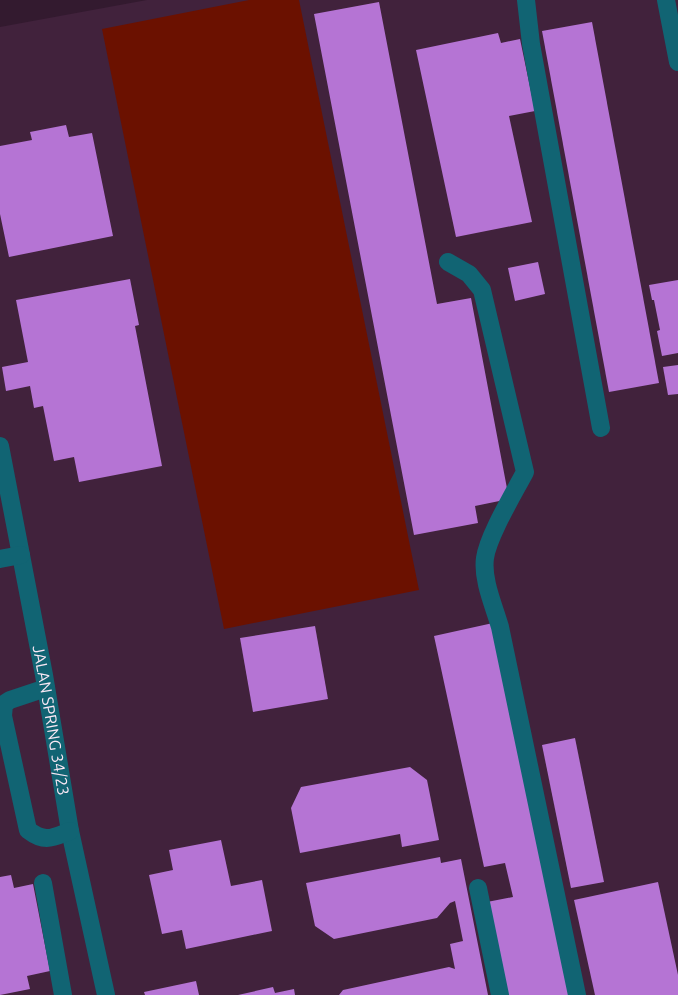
<svg xmlns="http://www.w3.org/2000/svg" width="678" height="995" font-family="Ubuntu,sans-serif">
<rect width="100%" height="100%" fill="#331a2f"/>
<polygon fill="#41223c" points="147,0 678,0 678,995 0,995 0,27"/>
<polygon fill="#6b1100" points="249,0 299,0 419,590 224,629 102,29"/>
<g fill="#b574d4">
<polygon points="379,2 437,304 471,298 509,499 475,506 478,523 414,535 314,14"/>
<polygon points="592,22 659,383 609,392 542,31"/>
<polygon points="498,33 501,43 520,39 535,111 509,116 532,222 456,237 416,50"/>
<polygon points="66,125 69,137 92,133 113,236 9,257 0,214 0,146 32,140 30,132"/>
<polygon points="538,262 545,294 515,301 508,268"/>
<polygon points="130,279 139,325 135,326 162,466 79,482 74,457 54,461 43,406 34,408 30,386 6,391 2,367 28,362 16,300"/>
<polygon points="678,280 678,353 662,356 657,331 660,330 654,300 652,300 649,285"/>
<polygon points="678,365 678,394 668,395 663,367"/>
<polygon points="493,623 574,995 507,995 487,902 513,897 505,863 484,867 434,636"/>
<polygon points="315,626 328,699 253,712 240,638"/>
<polygon points="575,738 604,882 571,888 542,745"/>
<polygon points="410,767 427,780 439,840 402,847 400,834 300,853 291,808 301,787"/>
<polygon points="221,840 231,886 262,880 272,931 186,949 182,930 162,934 149,875 173,870 169,850"/>
<polygon points="440,857 441,863 461,859 488,995 339,995 343,990 449,967 455,969 450,944 463,941 455,901 450,903 437,918 334,939 315,926 306,883"/>
<polygon points="11,875 14,888 33,884 50,971 27,976 30,989 0,995 0,877"/>
<polygon points="658,882 678,975 678,995 595,995 574,900"/>
<polygon points="196,981 199,995 145,995 144,992"/>
<polygon points="273,987 275,993 294,989 295,995 238,995"/>
</g>
<g fill="none" stroke-linecap="round" stroke-linejoin="round">
<g stroke="#116473" stroke-width="18">
<polyline points="526,0 531,44 601,428"/>
<polyline points="666,0 678,62"/>
<path d="M448,262L469,274L482,290L525,472C514,493 488,536 485,558C482,580 494,606 500,627L577,995"/>
<path id="s1" d="M0,446L44,675L70,831L106,995"/>
<polyline points="0,559 21,555"/>
<path d="M46,688L10,700L4,704L3,716L28,830C45,843 52,838 70,831"/>
<polyline points="43,883 63,995"/>
<polyline points="478,888 500,995"/>
</g>
</g>
<g text-anchor="middle" dominant-baseline="central" stroke-width="6" stroke-linejoin="round" paint-order="stroke">
<g font-size="16" fill="#fae8f5" stroke="#291025">
<text stroke="none"><textPath href="#s1" startOffset="279">JALAN SPRING 34/23</textPath></text>
</g>
</g>
</svg>
